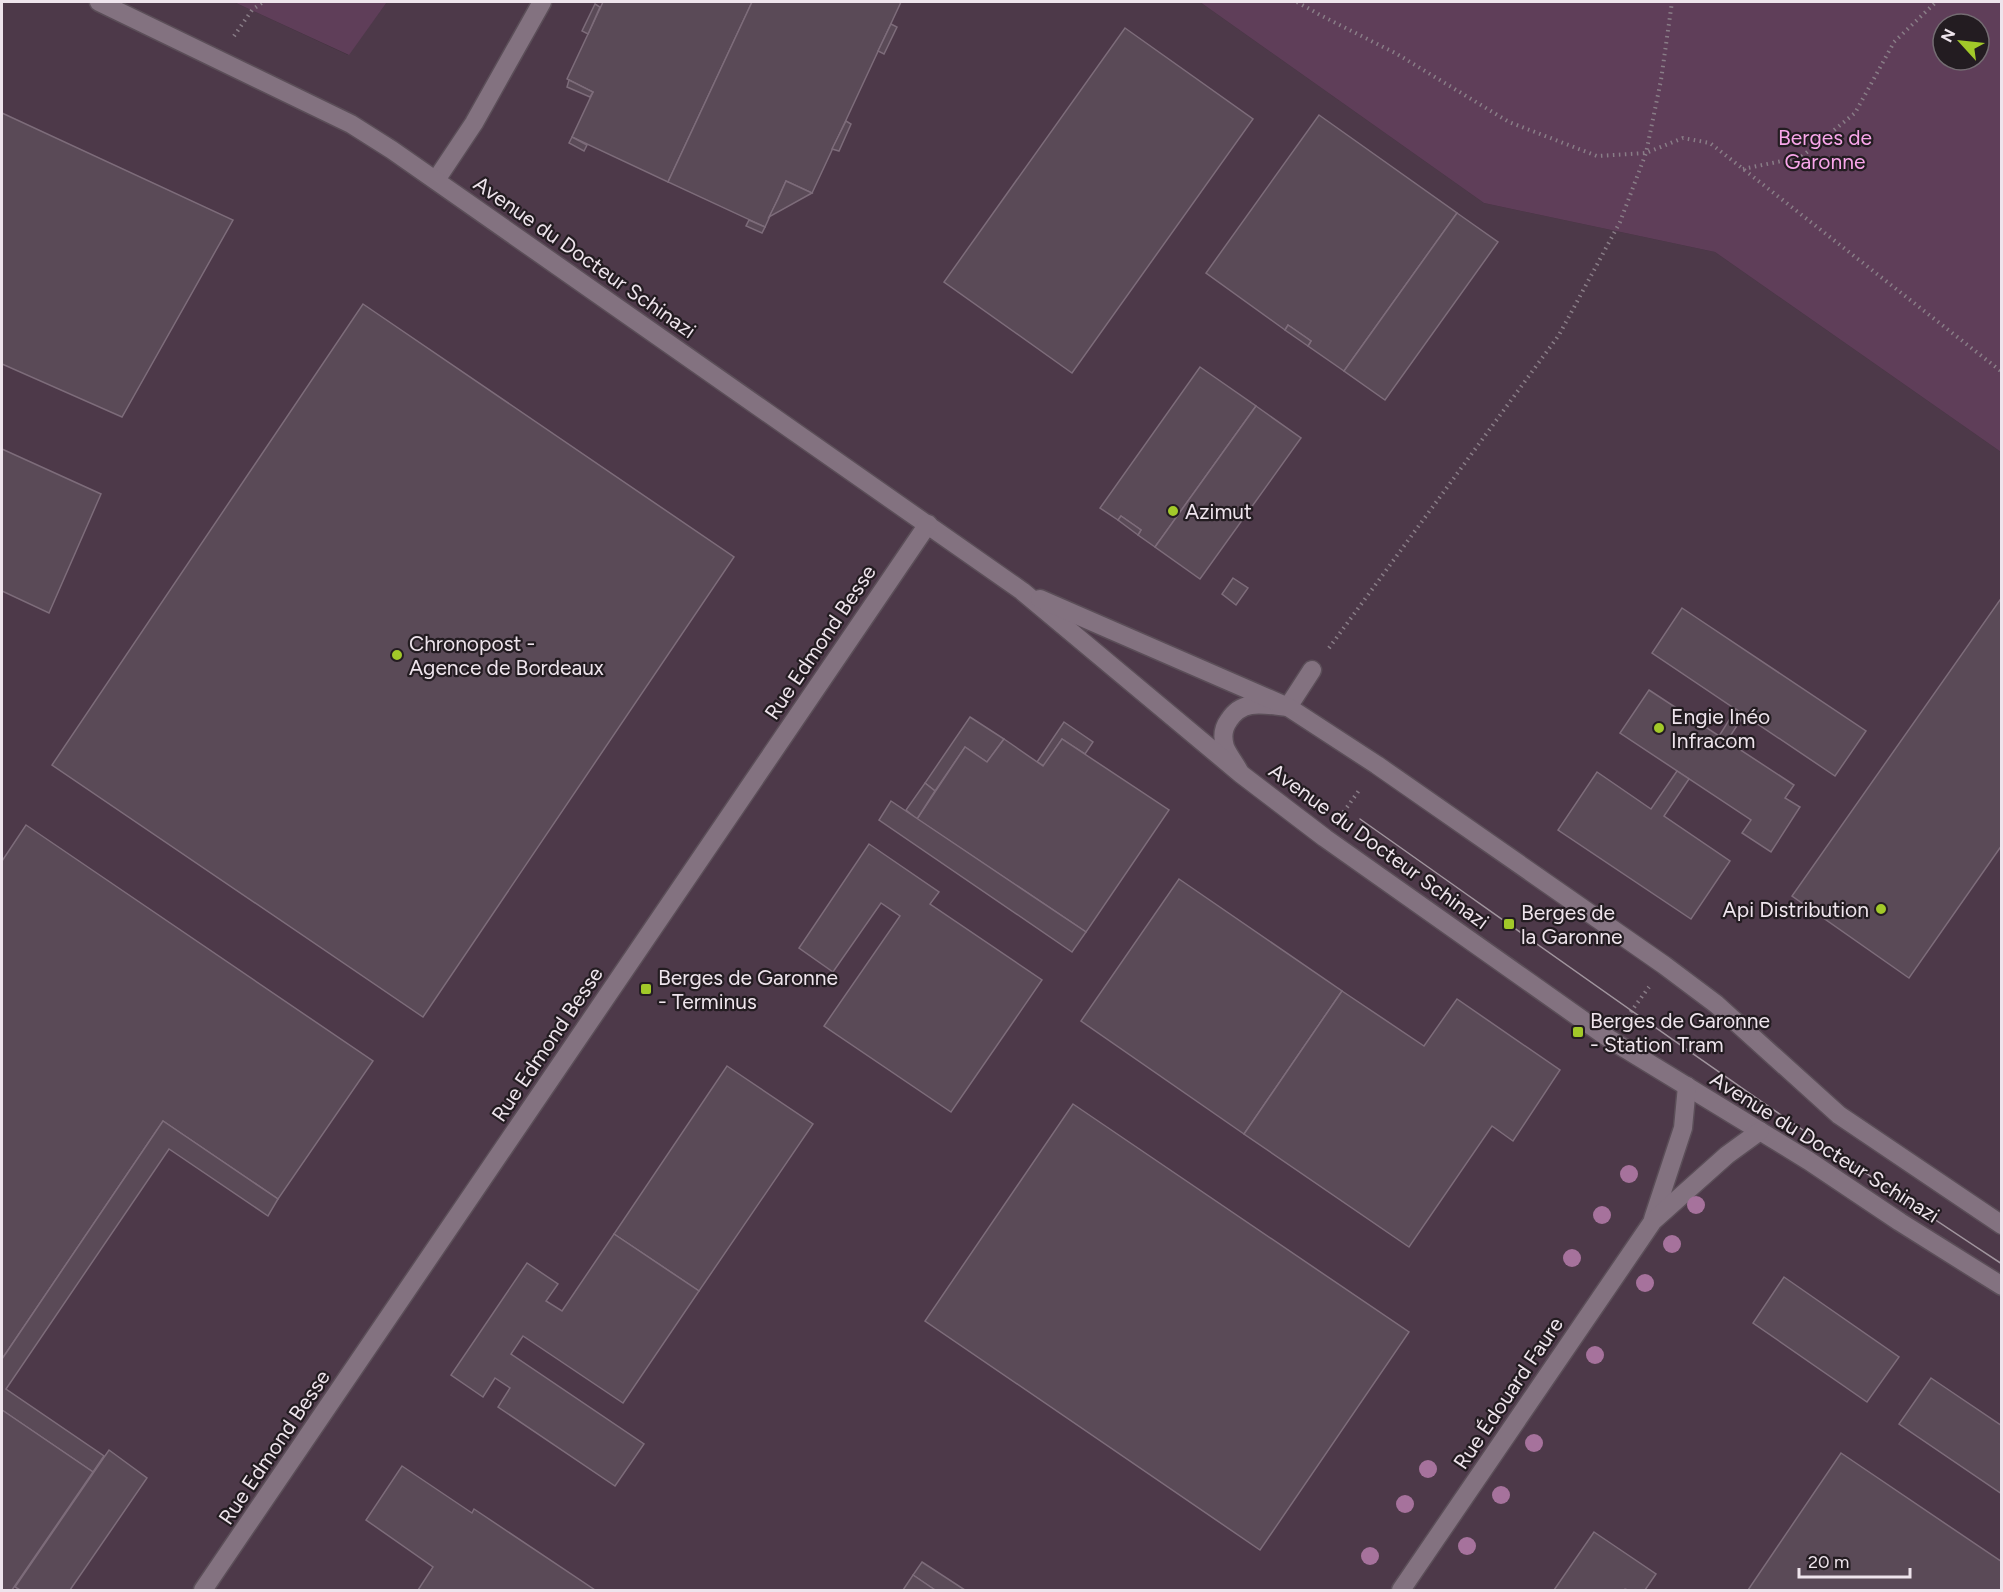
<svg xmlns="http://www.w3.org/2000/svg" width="2003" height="1592" font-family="Figtree,sans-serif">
<rect width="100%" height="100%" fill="#40323d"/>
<polygon fill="#4d3949" points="2,2 234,2 348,55 387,2 1200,2 1484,203 1715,252 2001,452 2001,1590 2,1590"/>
<g fill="#5f3e59" fill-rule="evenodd">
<polygon points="234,2 387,2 349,55"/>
<path d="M1200,2H2001V452L1715,252L1484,203ZM1943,24H1979V60H1943Z"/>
</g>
<g fill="#5a4a57" stroke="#7d6c7a" stroke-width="1.5">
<polygon points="603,2 752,2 668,182 572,137 593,92 567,79"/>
<polygon points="752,2 901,2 812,193 786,181 765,227 668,182"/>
<polygon points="595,4 600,7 588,34 582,31"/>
<polygon points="891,24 897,27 884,54 878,51"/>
<polygon points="1125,28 1253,119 1072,373 944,282"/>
<polygon points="569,80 593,92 590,97 567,87"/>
<polygon points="2,113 233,220 122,417 2,364"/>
<polygon points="1319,115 1457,213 1344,371 1308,346 1311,341 1288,325 1285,330 1206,273"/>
<polygon points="846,121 851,124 839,151 832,149"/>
<polygon points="572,137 587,145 584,151 569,143"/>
<polygon points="786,181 812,193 769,217 778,199"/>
<polygon points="1457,213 1498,242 1385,400 1344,371"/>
<polygon points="749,220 765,227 762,233 746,226"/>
<polygon points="363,304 734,557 423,1017 52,765"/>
<polygon points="1288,325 1311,341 1308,346 1285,330"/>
<polygon points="1200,367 1256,406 1155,547 1138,535 1141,530 1121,516 1118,520 1100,508"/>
<polygon points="1256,406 1301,438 1200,579 1155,547"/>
<polygon points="2,449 101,494 49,613 2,591"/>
<polygon points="1121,516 1141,530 1138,535 1118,520"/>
<polygon points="1233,578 1248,588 1236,605 1222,594"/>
<polygon points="2002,597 2002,845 1909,978 1792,896"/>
<polygon points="1682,608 1866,731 1835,776 1652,653"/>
<polygon points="1649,690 1794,785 1785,798 1800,807 1771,852 1742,833 1751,820 1620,733"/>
<polygon points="1736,709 1744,715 1727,741 1719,736"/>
<polygon points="970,717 1004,739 987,762 965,747 935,791 925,783"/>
<polygon points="1064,722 1093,742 1085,754 1062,739 1044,766 1037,762"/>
<polygon points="1004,739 1043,766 1062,739 1169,810 1086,932 917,819 965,747 987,762"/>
<polygon points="1677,771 1689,779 1664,816 1730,861 1691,919 1558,830 1597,772 1651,809"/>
<polygon points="925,783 935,791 917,819 906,810"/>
<polygon points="891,801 1086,932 1072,952 879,820"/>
<polygon points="26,825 373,1061 278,1199 163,1121 2,1359 2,861"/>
<polygon points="869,844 939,892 930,904 1042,980 951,1112 824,1026 900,916 881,903 833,972 799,948"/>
<polygon points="1179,879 1342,991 1244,1134 1081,1021"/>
<polygon points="1342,991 1424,1046 1457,999 1560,1070 1513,1141 1492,1126 1409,1247 1244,1134"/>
<polygon points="727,1066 813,1124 699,1291 614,1234"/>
<polygon points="1073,1104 1409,1332 1260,1550 925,1321"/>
<polygon points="163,1121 278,1199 268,1216 169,1149 6,1389 104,1456 93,1472 2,1410 2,1359"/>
<polygon points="614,1234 699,1291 623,1403 523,1336 511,1354 644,1444 615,1486 498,1407 510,1388 495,1378 483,1397 451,1375 527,1263 558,1284 546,1301 562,1311"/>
<polygon points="1784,1277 1899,1357 1867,1402 1753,1323"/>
<polygon points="1931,1378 2002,1426 2002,1494 1899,1424"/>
<polygon points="2,1410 93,1472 12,1590 2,1590"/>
<polygon points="109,1450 147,1478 70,1590 20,1590 15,1587"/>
<polygon points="1841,1453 2002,1562 2002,1590 1748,1590"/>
<polygon points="402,1466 472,1513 474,1509 595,1590 418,1590 433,1567 366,1520"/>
<polygon points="1594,1532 1656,1574 1645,1590 1628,1590 1625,1589 1624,1590 1554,1590"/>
<polygon points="922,1562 965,1590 935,1590 913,1575"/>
<polygon points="913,1575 935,1590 903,1590"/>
</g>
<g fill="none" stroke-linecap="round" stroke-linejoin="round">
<defs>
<g id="lane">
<polyline points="436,180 474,123 542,2"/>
<path d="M1239,771C1235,763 1228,755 1225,747C1222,737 1223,728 1229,720C1243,698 1265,705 1288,707L1312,670"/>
</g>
<g id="street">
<polyline points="99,2 351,124 392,150 1022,591 1241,774 1325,838 1611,1040 1809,1161 1900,1222 2002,1286"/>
<polyline points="1040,599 1288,707 1377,765 1664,965 1716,1004 1839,1115 2002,1225"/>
<polyline points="1653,1219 1683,1128 1687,1086"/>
<polyline points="203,1590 928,524"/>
<polyline points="1401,1590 1653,1221 1727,1155 1760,1131"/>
</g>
</defs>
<use href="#lane" stroke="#5b4e58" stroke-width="21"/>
<use href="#street" stroke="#5b4e58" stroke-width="21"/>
<g stroke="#897d87" stroke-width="4" stroke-dasharray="1.5 4.5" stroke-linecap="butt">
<polyline points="1297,2 1322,16 1397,54 1509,122 1597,156 1646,153 1683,138 1710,143 2002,372"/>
<polyline points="234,36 252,10 263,2"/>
<polyline points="1743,169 1801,157 1855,113 1894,42 1936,2"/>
<polyline points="1329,648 1559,335 1620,222 1646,153 1661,80 1672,2"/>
<polyline points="1340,817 1360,789"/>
<polyline points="1627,1017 1649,987"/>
</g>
<use href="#lane" stroke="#837280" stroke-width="18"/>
<use href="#street" stroke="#837280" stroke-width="18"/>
<path stroke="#a1959e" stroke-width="1.5" d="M1360,819C1573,969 1784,1121 2002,1264"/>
</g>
<g fill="#a6729c">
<circle cx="1629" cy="1174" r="9"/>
<circle cx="1696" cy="1205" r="9"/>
<circle cx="1602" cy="1215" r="9"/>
<circle cx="1672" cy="1244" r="9"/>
<circle cx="1572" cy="1258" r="9"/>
<circle cx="1645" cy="1283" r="9"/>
<circle cx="1595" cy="1355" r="9"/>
<circle cx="1534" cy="1443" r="9"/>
<circle cx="1428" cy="1469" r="9"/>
<circle cx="1501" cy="1495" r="9"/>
<circle cx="1405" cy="1504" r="9"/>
<circle cx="1467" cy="1546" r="9"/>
<circle cx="1370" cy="1556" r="9"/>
</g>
<g fill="#a2c929" stroke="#231c21" stroke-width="2">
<circle cx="1173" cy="511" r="6"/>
<circle cx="397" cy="655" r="6"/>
<circle cx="1659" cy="728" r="6"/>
<circle cx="1881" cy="909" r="6"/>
<rect x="1503" y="918" width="12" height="12" rx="3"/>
<rect x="640" y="983" width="12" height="12" rx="3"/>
<rect x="1572" y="1026" width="12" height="12" rx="3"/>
</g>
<g text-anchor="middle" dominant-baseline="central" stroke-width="4.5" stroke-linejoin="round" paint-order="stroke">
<g font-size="21" fill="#f9a6ea" stroke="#231c21">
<text x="1825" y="137">Berges de<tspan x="1825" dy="24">Garonne</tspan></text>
</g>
<g font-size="21" fill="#eee4ec" stroke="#231c21">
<text transform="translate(585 257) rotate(35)">Avenue du Docteur Schinazi</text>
<text transform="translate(820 642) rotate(-56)">Rue Edmond Besse</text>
<text transform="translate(1379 846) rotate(36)">Avenue du Docteur Schinazi</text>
<text transform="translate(547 1044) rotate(-56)">Rue Edmond Besse</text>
<text transform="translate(1825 1147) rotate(32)">Avenue du Docteur Schinazi</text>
<text transform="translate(1508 1393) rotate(-56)">Rue Édouard Faure</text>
<text transform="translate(274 1447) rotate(-56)">Rue Edmond Besse</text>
</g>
<g font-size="21" fill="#eee4ec" stroke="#231c21" text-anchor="start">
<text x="1185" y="511">Azimut</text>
<text x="409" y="643">Chronopost -<tspan x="409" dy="24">Agence de Bordeaux</tspan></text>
<text x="1671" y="716">Engie Inéo<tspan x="1671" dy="24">Infracom</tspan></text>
<text x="1869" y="909" text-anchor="end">Api Distribution</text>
<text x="1521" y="912">Berges de<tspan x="1521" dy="24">la Garonne</tspan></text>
<text x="658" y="977">Berges de Garonne<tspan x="658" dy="24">- Terminus</tspan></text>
<text x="1590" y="1020">Berges de Garonne<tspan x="1590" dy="24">- Station Tram</tspan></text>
</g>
</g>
<rect width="2003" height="1592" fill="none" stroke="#eee4ec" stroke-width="6"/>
<g transform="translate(1961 42) rotate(297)"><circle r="28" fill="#231c21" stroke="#746c72" stroke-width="1.5"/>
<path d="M0-4.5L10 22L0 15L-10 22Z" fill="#a2c929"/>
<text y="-9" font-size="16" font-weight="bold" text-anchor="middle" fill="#eee4ec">N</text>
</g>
<path d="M1799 1568v9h111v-9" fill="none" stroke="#eee4ec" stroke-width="3"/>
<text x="1808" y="1568" font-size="18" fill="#eee4ec" stroke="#231c21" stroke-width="4.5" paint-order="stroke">20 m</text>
</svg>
